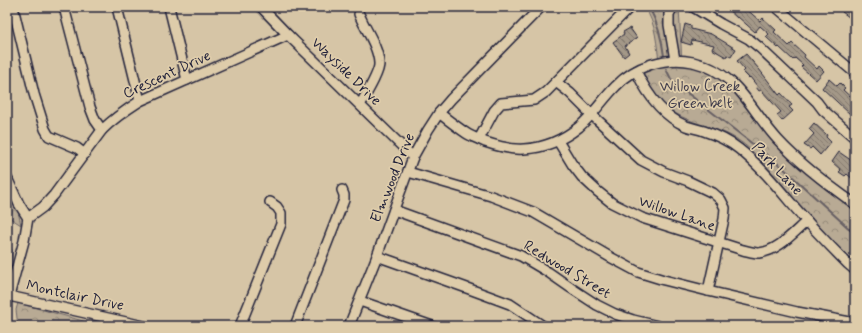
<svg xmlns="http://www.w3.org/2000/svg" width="862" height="333" font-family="Mynerve,sans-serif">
<defs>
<pattern id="forest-crowns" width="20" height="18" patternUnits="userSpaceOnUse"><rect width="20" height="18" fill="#b8aa94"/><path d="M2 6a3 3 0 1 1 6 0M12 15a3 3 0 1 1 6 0" fill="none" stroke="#958a7a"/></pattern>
<pattern id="building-back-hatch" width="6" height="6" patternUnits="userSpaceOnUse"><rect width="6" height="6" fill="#a49888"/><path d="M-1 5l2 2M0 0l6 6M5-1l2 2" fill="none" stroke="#857c70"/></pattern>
</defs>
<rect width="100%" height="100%" fill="#d6c5a6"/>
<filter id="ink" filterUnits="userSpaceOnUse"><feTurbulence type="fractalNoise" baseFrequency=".025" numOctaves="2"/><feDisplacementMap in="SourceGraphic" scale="8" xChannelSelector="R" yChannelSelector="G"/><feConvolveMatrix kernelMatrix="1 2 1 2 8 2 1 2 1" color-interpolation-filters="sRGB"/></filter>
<g filter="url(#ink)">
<g fill="url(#forest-crowns)" stroke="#6d6668">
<path d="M644,7H679L682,64L711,72L729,84L768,133L855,208V263C829,239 806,211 783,185C769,169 755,151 738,140C722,129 704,127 687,119C672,113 658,102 650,89C647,83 643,78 644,72L645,70L660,66C656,46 657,23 644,7Z"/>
<polygon points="7,189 17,207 21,225 7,216"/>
<polygon points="7,242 12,250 9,282 7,285"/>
<polygon points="18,303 87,322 90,326 18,326 16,310"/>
</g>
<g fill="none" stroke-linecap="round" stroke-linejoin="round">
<g stroke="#665f64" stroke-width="2">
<path d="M649,7C657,22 662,39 664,56"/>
<polyline points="850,30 855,24"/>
<polyline points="666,69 671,79 681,88 782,167 855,234"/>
</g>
</g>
<g fill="url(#building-back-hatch)" stroke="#22223b">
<polygon points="725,7 744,7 760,21 763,18 776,30 774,32 789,46 792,43 805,55 804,57 817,69 819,66 824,71 816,80 801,67 803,65 795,58 793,60 779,47 778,48 766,37 769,34 760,26 755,32 738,17 737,18"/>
<polygon points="837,7 855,7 855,17 853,20 842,12 843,11"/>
<polygon points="685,24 691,26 691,29 711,34 736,49 731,57 727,55 726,57 712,49 714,45 692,40 691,45 681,42"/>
<polygon points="630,28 637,38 625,46 629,53 624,57 613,42 624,34 623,32"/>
<polygon points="746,54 759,69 779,95 781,93 792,105 789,107 793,111 782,121 777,115 781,112 761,90 759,91 756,87 757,86 750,77 749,78 743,72 745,70 737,61"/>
<polygon points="829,79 837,86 840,83 845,88 843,90 855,101 855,111 851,115 822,88"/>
<polygon points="814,123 827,135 826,137 831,142 820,155 812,147 810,149 804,145 814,134 809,129"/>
<polygon points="839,152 855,163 855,181 847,174 845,176 839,172 841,170 832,162"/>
</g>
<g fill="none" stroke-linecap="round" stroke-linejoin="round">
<defs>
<g id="minor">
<polyline points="13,7 34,94 45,129 49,136 77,148 85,154"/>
<polyline points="64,7 90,107 95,120 102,130"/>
<polyline points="117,7 140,101"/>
<polyline points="169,7 187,80"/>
<polyline points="261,7 288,35 413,157"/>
<polyline points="673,7 669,14 669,25 675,60"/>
<polyline points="693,7 721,24 749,39 760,48 796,82 817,102 823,110 855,138"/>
<polyline points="776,7 855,73"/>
<path d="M359,14C365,29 378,46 379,63C380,72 365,96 360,105"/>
<path d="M636,71C647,94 662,116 686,126C692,128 698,129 704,131C716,135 729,141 739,149C758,164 774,183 790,202C808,223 828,244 848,264L855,270"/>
<polyline points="556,82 570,93 591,114 641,160 664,172 688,181 713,193 721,200 725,208 724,219 708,291"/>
<path d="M439,113C448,120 457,127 466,133C472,137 479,139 485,142C497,146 511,150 524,149C544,148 564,139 579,127C593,115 603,99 616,86C635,66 665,56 693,62C739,73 750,110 778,140C801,165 828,185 855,204"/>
<polyline points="479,139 494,111 501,103 534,100 546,92 629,8"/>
<path d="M558,141L572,164L582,177L597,191L612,203L642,218L743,250C748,251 754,253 759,253C778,251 793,233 807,221"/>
<polyline points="408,172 491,196 533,212 610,257 638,272 664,280 708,291 797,312 855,323"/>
<polyline points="7,178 19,204 28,218"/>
<polyline points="394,210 521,256 548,272 571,288 597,305 615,314 633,320 658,326"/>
<path d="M28,218L43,207L54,195L102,130C113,119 126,110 140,101L288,35"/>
<polyline points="28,218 24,241 9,296 144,326"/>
<polyline points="377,256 464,287 510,304 543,326"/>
<polyline points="360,301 432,326"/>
<polyline points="240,326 281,224 281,213 277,207 270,202"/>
<polyline points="295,326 344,200 344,195 342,190"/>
<polyline points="349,326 377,256 413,157 428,130 439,113 451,99 541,7"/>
</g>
</defs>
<use href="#minor" stroke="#22223b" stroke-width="12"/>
<use href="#minor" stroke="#deccaa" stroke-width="9"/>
</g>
</g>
<g text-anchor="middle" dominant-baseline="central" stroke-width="3.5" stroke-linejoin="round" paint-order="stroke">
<g font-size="15" fill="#22223b" stroke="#deccaa">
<text transform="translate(346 72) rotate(44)">Wayside Drive</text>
<text transform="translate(167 75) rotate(-25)">Crescent Drive</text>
<text transform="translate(777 169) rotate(47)">Park Lane</text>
<text transform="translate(393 178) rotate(-68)">Elmwood Drive</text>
<text transform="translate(677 214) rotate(19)">Willow Lane</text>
<text transform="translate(567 270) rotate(31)">Redwood Street</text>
<text transform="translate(75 296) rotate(12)">Montclair Drive</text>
</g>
<g font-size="15" fill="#403d4d" stroke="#deccaa">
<text x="700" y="87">Willow Creek<tspan x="700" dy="17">Greenbelt</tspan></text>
</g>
</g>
<rect width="862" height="333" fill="none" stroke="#deccaa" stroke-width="24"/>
<rect x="12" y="12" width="838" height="309" fill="none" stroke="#22223b" stroke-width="1.5" filter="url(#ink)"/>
</svg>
